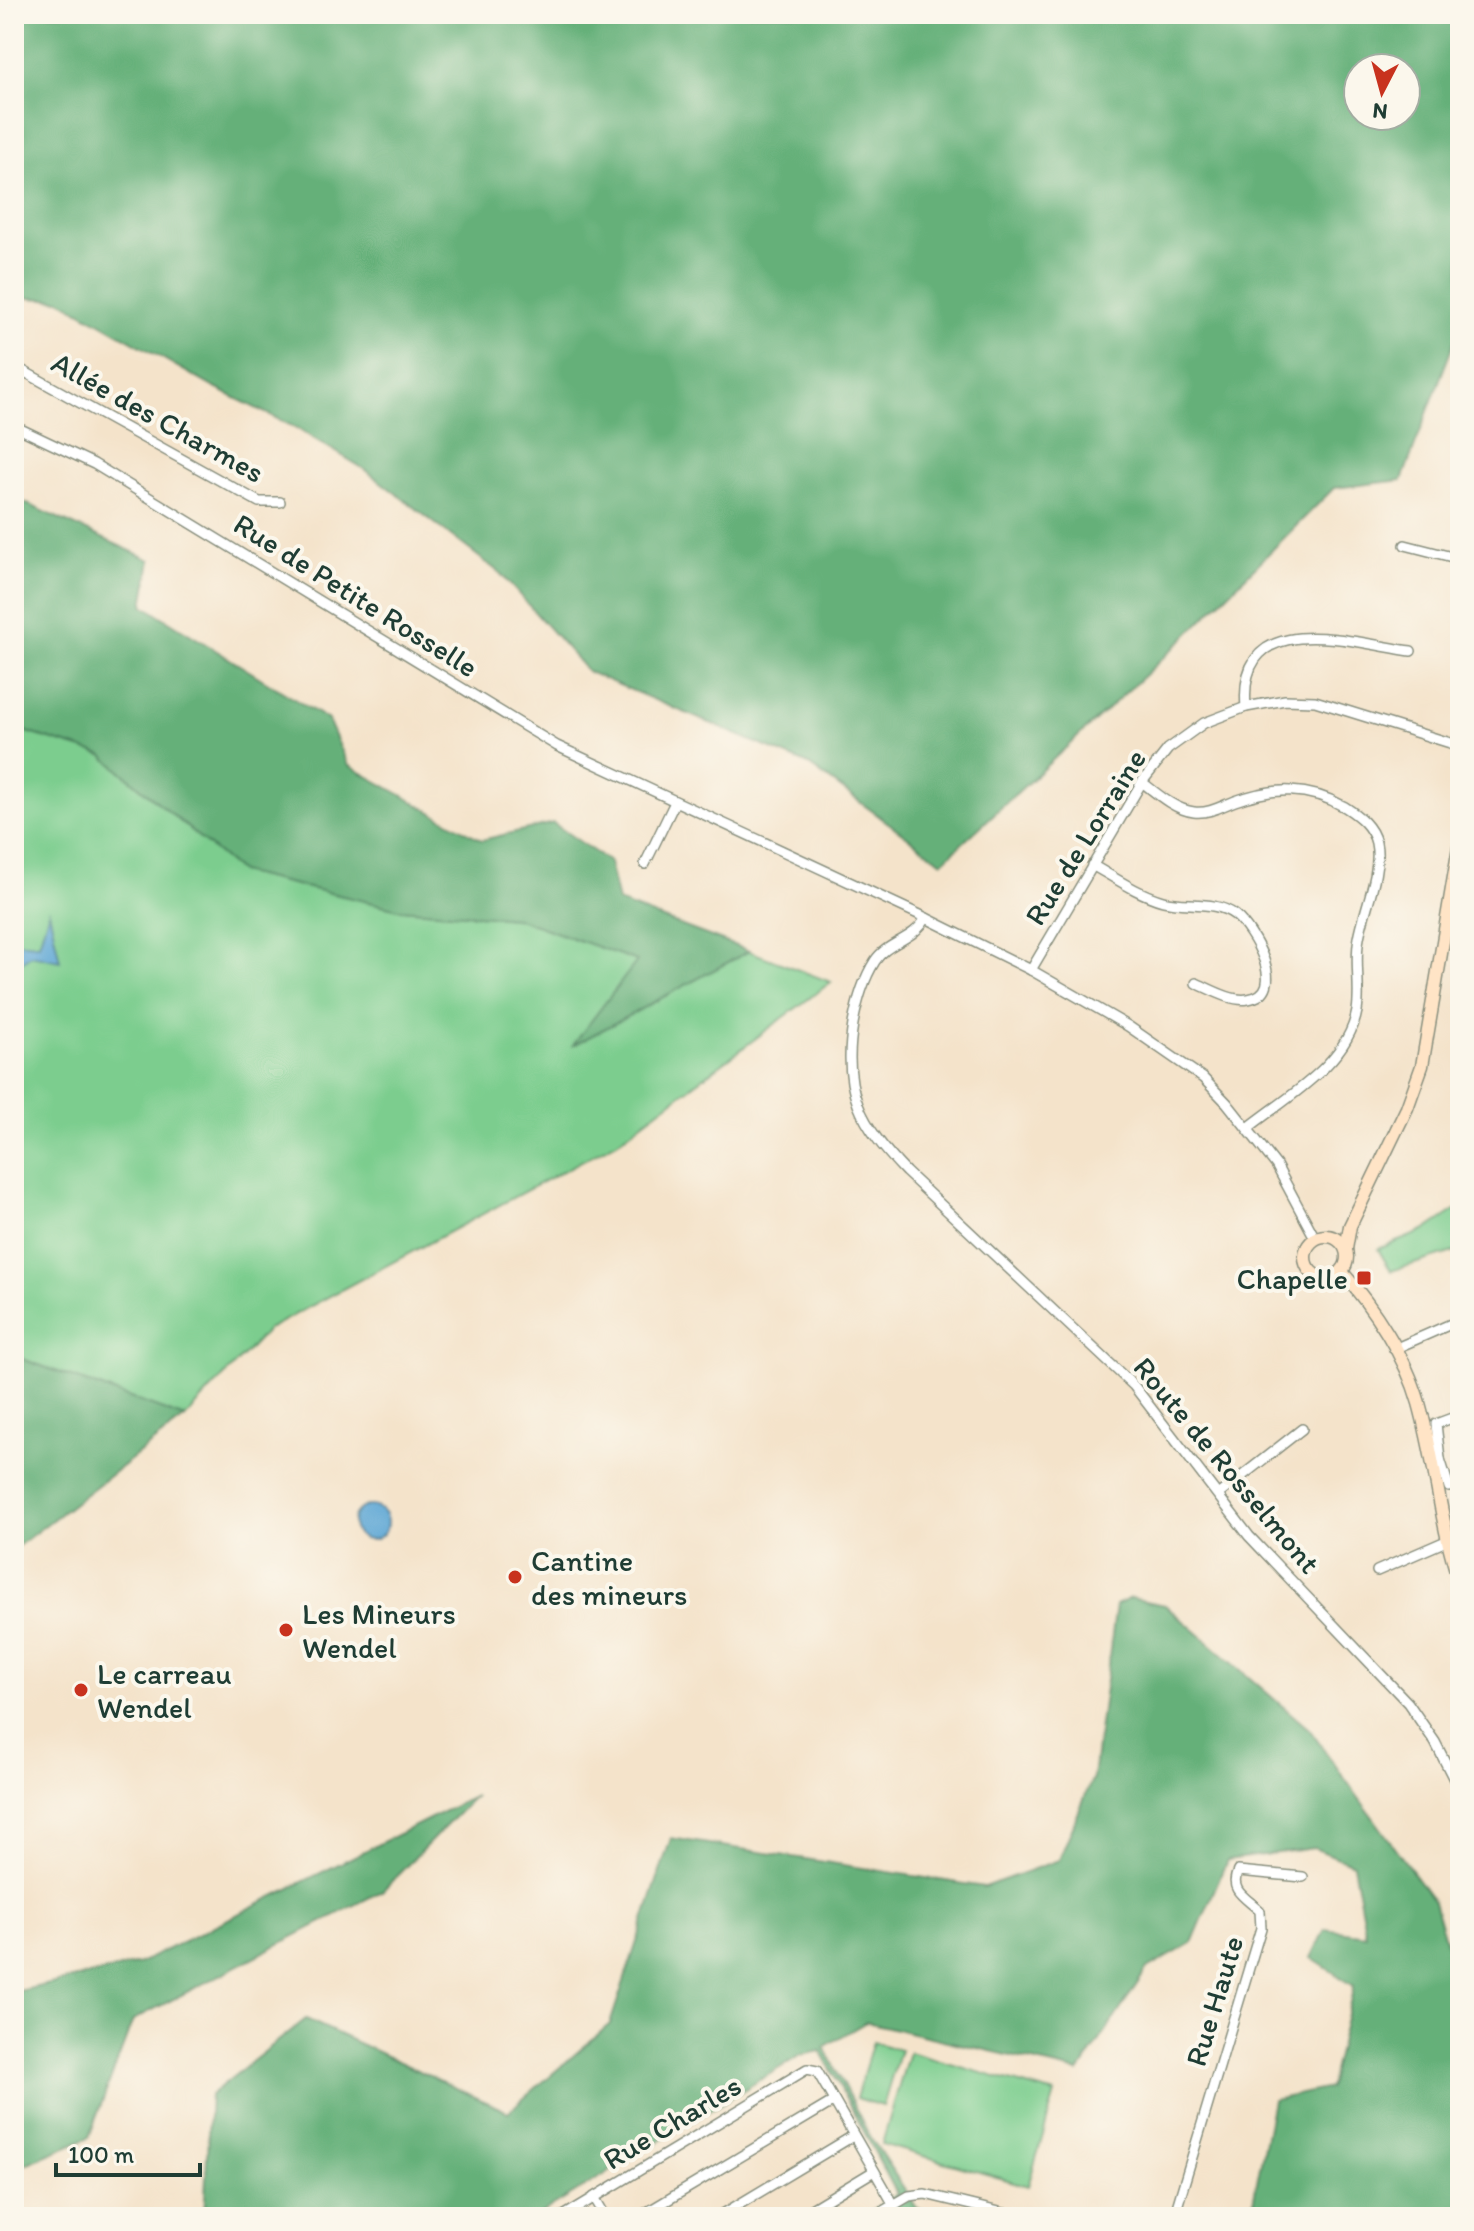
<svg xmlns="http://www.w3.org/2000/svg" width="1474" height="2231" font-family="Itim,sans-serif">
<rect width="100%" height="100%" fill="#fbf7ec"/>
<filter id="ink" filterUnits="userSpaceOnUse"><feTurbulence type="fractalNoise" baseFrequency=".0125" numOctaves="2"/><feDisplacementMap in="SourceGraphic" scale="16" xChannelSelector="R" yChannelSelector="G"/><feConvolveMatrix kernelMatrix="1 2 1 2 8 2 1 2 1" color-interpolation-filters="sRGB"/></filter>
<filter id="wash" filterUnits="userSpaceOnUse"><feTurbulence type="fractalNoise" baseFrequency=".006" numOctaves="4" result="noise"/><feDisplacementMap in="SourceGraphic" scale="32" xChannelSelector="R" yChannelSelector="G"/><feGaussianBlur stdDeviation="1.8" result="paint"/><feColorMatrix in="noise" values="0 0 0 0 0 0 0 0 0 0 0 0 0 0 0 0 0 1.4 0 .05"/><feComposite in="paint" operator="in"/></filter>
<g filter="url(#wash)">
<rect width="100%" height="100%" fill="#f4e3ca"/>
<g fill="#7ccd8e" stroke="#4e8561" stroke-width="2">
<polygon points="14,728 102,755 240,872 399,909 516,918 638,961 574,1045 749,951 831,982 617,1142 268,1329 185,1418 14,1356"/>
<polygon points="1460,1207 1460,1250 1391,1271 1378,1249 1424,1231"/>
<polygon points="873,2042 900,2050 883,2106 856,2098"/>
<polygon points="909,2052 1055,2094 1028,2186 882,2144"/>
</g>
<g fill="#65b079" stroke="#427656" stroke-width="2" fill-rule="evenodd">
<path d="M14,14H1460V326L1402,480L1334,488L1174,648L942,862L809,765L588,672L500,573L364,469L298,429L213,387L60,300L14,297ZM1406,68V116H1358V68Z"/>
<polygon points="14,498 151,560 143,605 328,720 348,765 482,840 553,823 609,862 618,902 749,951 572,1046 637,961 516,918 399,909 240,872 102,755 14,728"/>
<polygon points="14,1356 185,1418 14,1549"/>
<polygon points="1131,1598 1165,1605 1309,1729 1434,1902 1460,1990 1460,2217 1250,2217 1273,2100 1329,2088 1354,1986 1311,1958 1325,1929 1366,1935 1353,1864 1314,1848 1227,1860 1192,1943 1147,1969 1079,2072 866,2022 824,2047 869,2135 917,2208 947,2217 861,2217 897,2194 821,2051 801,2055 535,2217 204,2217 210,2095 306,2019 508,2112 610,2024 671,1838 984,1887 1059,1860 1093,1777 1116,1605"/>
<polygon points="475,1796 382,1891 133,2020 89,2137 14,2169 14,1992 138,1964"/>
</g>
<g fill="#5ea7d5" stroke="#3e7284" stroke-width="2">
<polygon points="49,911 60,961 31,955 14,967 14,942 39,944"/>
<circle cx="370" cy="1523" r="17"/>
</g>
</g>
<g filter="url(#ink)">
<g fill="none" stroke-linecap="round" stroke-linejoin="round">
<defs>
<g id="minor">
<polyline points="14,366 259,502 280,502"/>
<polyline points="14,426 94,464 557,746 918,914 1031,970 1128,1026 1203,1078 1227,1103 1276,1165 1315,1238"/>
<polyline points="1405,545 1460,559"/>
<path d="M1246,707C1237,606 1349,642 1411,651"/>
<path d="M1142,782C1156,793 1175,810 1194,812C1208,814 1222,806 1235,801C1273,787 1308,786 1345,807C1359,816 1372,826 1376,843C1382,872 1364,909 1359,938C1354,962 1361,986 1357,1011C1348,1063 1287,1097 1248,1128"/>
<polyline points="645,864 675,802"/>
<path d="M1092,865C1115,878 1138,894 1163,901C1186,907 1216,900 1235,915C1252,929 1291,993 1248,999C1232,1002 1210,989 1196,983"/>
<path d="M926,918C914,940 887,942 875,961C863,980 857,1001 853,1024C842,1091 860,1124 906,1172L1134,1386L1249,1536L1408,1703L1435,1742L1460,1791"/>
<polyline points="1031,970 1142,782 1168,749 1204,723 1246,707 1285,700 1315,701 1460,746"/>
<polyline points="1394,1349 1460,1320"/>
<polyline points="1440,1459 1436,1424 1460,1415"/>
<polyline points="1437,1460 1440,1459 1449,1487 1460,1484"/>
<polyline points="1219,1494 1302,1429"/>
<polyline points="1377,1571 1446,1541"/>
<polyline points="594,2197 606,2217"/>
<polyline points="562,2217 807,2069 817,2071 894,2205"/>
<polyline points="639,2217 834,2101"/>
<polyline points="718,2217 853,2136"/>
<polyline points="798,2217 874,2171"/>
<polyline points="873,2217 909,2196 925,2194 1020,2217"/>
<path d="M1174,2217L1261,1928L1260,1911C1247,1898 1228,1891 1238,1871L1303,1877"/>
</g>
<g id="secondary">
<circle cx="1326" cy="1257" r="21"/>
<polyline points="1346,1249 1350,1226 1407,1108 1422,1066 1460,841"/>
<path d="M1342,1272C1373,1307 1406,1357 1419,1403C1436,1463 1440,1524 1460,1583"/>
</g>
</defs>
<use href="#minor" stroke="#8a907f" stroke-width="12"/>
<use href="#secondary" stroke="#8a907f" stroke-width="15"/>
<use href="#minor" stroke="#fff" stroke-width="9"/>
<use href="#secondary" stroke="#ffe4c6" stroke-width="12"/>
</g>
</g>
<g fill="#c8321e" stroke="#fbf7ec" stroke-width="3">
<rect x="1356" y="1270" width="16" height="16" rx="4"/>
<circle cx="515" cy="1577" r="8"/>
<circle cx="286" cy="1630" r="8"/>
<circle cx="81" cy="1690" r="8"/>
</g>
<g text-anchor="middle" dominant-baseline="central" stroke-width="8" stroke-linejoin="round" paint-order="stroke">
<g font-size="30" fill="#1f3d34" stroke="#fbf7ec">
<text transform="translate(158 417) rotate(29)">Allée des Charmes</text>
<text transform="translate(356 595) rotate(32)">Rue de Petite Rosselle</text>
<text transform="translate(1085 837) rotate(-58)">Rue de Lorraine</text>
<text transform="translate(1227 1465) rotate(50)">Route de Rosselmont</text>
<text transform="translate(1214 2001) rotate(-73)">Rue Haute</text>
<text transform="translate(672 2122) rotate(-31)">Rue Charles</text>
</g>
<g font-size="30" fill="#1f3d34" stroke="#fbf7ec" text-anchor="start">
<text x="1348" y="1278" text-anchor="end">Chapelle</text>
<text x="531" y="1560">Cantine<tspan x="531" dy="34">des mineurs</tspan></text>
<text x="302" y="1613">Les Mineurs<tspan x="302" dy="34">Wendel</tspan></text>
<text x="97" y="1673">Le carreau<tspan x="97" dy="34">Wendel</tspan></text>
</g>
</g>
<rect width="1474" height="2231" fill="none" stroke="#fbf7ec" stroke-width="48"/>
<g transform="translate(1382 92) rotate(186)"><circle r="38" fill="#fbf7ec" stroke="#a3ada2" stroke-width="2"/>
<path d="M0-6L14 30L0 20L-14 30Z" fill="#c8321e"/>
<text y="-12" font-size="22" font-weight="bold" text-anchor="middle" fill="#1f3d34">N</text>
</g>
<path d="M56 2163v12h144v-12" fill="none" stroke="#1f3d34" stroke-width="4"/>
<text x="68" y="2163" font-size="24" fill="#1f3d34" stroke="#fbf7ec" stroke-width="6" paint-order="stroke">100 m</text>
</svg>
